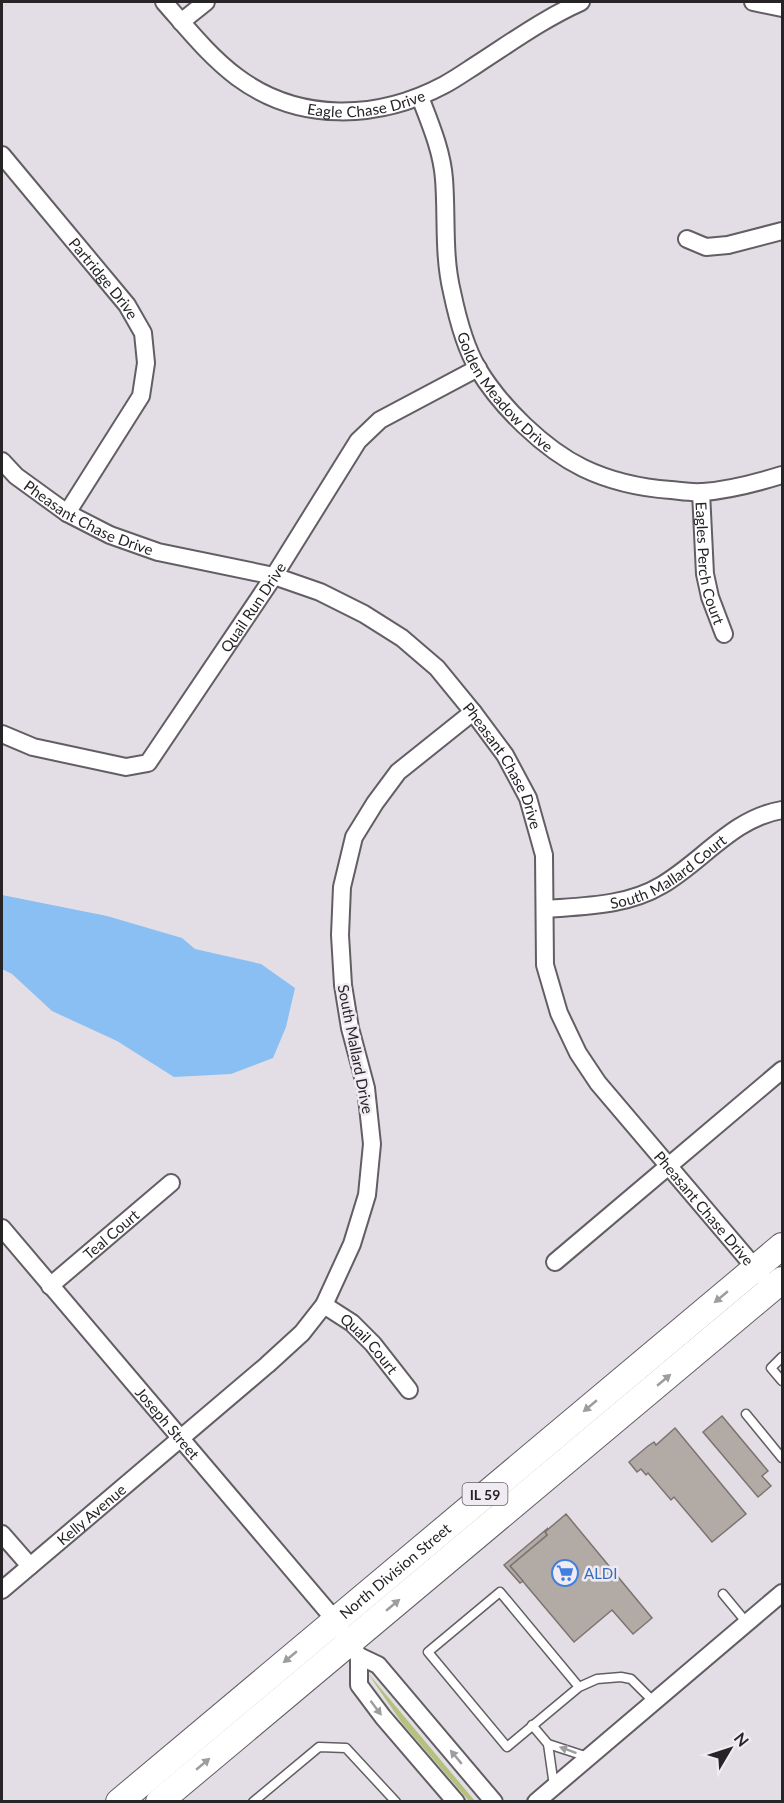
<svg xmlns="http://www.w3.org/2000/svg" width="784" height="1803" font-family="Lato,sans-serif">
<rect width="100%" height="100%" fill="#e3dee5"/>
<polygon fill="#b5c27d" points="367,1672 475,1801 469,1801 402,1723"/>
<polygon fill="#89bff2" points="2,895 107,916 182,938 195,949 261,964 295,988 286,1027 273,1058 231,1074 174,1077 117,1041 52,1011 12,974 2,969"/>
<g fill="#b1aaa5" stroke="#7c7470" stroke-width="1.5">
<polygon points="722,1416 768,1471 762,1476 771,1486 758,1497 703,1432"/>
<polygon points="675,1428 746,1514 712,1542 674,1497 671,1500 648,1473 646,1475 641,1469 637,1472 629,1462 648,1446 654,1442 656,1445"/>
<polygon points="566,1514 652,1618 633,1634 612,1610 574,1642 510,1566 547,1535 545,1532"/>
<polygon points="548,1528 545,1532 547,1535 510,1566 523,1581 520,1583 504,1565"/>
</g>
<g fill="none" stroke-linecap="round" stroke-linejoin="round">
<defs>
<g id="service">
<polyline points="782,1357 771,1368 782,1381"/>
<polyline points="746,1414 782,1458"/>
<polyline points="723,1594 747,1623"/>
<polyline points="579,1687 500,1592 428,1652 507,1747 579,1687 597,1679 621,1677 631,1679 654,1702"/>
<polyline points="532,1725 548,1744 554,1786"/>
<polyline points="548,1744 588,1757"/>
<polyline points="253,1802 319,1747 346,1748 396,1802"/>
</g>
<g id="minor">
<path id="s1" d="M164,2C187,28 209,56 237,77C299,123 378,120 444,85C457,78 468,70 479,63C513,41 545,18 581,2"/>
<polyline points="753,2 782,8"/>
<polyline points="181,22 206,2"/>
<path id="s2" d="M420,97C430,123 442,151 444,179C447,217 443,255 452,292C457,316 466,349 478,369C501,407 544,449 583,468C610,481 642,488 671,490C681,491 692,493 703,492C730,490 756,483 782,475"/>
<path id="s3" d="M2,155L127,305L143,333L146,363L141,396L67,513"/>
<polyline points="687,239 706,247 728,245 782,231"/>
<path id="s4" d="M2,461L16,476L67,513L110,535L158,552L274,576L320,592L364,614L402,638L437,668L473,712L505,755L528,798L544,855L545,965L559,1013L578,1053L598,1083L762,1276"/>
<path id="s5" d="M701,492L705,574L710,597L724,634"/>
<path id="s6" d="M2,734L33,747L126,767L148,763L274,576L358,441L380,420L478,368"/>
<path id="s7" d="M545,909C585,906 627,906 662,885C703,861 733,818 782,810"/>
<path id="s8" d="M2,1228L335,1620L348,1643L359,1656L378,1665L494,1802"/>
<polyline points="555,1262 782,1070"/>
<path id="s9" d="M50,1286L171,1183"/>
<path id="s10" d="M324,1305L352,1323L373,1344L409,1390"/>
<polyline points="2,1534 30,1566"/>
<path id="s11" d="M2,1590L267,1365L302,1333L324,1305L352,1244L367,1195L372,1144L366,1088L350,1028L343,985L340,935L342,887L354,837L375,803L398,772L473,712"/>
<polyline points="359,1656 359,1685 383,1717 456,1802"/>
<polyline points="536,1802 782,1593"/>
</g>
<g id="primary">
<path id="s12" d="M119,1802L782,1246"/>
<polyline points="159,1802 782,1280"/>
</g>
</defs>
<use href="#service" stroke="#635e64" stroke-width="11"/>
<use href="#minor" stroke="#635e64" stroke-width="20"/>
<use href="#primary" stroke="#635e64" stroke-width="28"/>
<use href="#service" stroke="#fff" stroke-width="8"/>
<use href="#minor" stroke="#fff" stroke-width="16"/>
<use href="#primary" stroke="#fff" stroke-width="26"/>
</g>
<defs><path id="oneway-solid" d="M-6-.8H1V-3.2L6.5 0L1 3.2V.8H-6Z" transform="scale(1.5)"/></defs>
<g fill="#9d9c9e">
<use href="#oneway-solid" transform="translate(721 1297) rotate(140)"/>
<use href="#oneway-solid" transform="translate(664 1380) rotate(-40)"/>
<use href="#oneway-solid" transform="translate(590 1406) rotate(140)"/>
<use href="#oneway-solid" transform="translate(393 1605) rotate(-40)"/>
<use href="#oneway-solid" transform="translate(290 1657) rotate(140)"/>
<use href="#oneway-solid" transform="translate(376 1708) rotate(53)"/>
<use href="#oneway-solid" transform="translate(568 1750) rotate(-160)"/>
<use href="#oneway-solid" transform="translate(456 1757) rotate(-130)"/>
<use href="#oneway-solid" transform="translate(203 1764) rotate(-40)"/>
</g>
<defs>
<symbol id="supermarket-ring" viewBox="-11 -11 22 22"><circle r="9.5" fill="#f0ebf2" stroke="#3f7fe0" stroke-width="1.5"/><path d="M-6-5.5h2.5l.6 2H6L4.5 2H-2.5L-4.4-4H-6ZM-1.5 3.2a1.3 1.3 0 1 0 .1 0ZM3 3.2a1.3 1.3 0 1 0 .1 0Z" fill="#3f7fe0"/></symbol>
</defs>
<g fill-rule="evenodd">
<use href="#supermarket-ring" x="550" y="1558" width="30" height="30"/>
</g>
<g text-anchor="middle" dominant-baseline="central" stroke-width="5" stroke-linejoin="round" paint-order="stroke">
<rect fill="#f0ebf2" stroke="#636064" stroke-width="1.5" x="462.5" y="1483" width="45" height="22" rx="4.5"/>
<g font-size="14" font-weight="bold" fill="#262427">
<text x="485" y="1494">IL 59</text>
</g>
<g font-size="15" fill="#262427" stroke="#f0ebf2">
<text stroke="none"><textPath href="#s1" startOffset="242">Eagle Chase Drive</textPath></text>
<text stroke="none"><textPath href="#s3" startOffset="160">Partridge Drive</textPath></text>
<text stroke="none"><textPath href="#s2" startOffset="315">Golden Meadow Drive</textPath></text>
<text stroke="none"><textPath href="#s4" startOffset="105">Pheasant Chase Drive</textPath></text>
<text stroke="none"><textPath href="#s5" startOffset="72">Eagles Perch Court</textPath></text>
<text stroke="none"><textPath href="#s6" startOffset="339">Quail Run Drive</textPath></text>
<text stroke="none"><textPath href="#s4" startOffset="609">Pheasant Chase Drive</textPath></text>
<text stroke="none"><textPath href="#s7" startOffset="132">South Mallard Court</textPath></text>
<text transform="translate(356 1049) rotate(79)">South Mallard Drive</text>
<text stroke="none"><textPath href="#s4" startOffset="1113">Pheasant Chase Drive</textPath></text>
<text stroke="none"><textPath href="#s9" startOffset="80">Teal Court</textPath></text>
<text stroke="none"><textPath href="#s10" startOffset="60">Quail Court</textPath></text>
<text stroke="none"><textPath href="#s8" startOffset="256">Joseph Street</textPath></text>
<text stroke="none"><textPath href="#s11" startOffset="117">Kelly Avenue</textPath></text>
<text stroke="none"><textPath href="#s12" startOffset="360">North Division Street</textPath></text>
</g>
<g font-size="15" fill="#366cbe" stroke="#f0ebf2" text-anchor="start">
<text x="584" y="1573">ALDI</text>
</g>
</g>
<rect width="784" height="1803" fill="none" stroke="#262427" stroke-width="6"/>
<g transform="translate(730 1749) rotate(51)" stroke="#f0ebf2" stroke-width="4.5" paint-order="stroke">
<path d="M0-4.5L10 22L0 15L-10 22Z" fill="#262427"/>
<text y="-9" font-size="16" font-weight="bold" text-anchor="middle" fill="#262427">N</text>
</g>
</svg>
